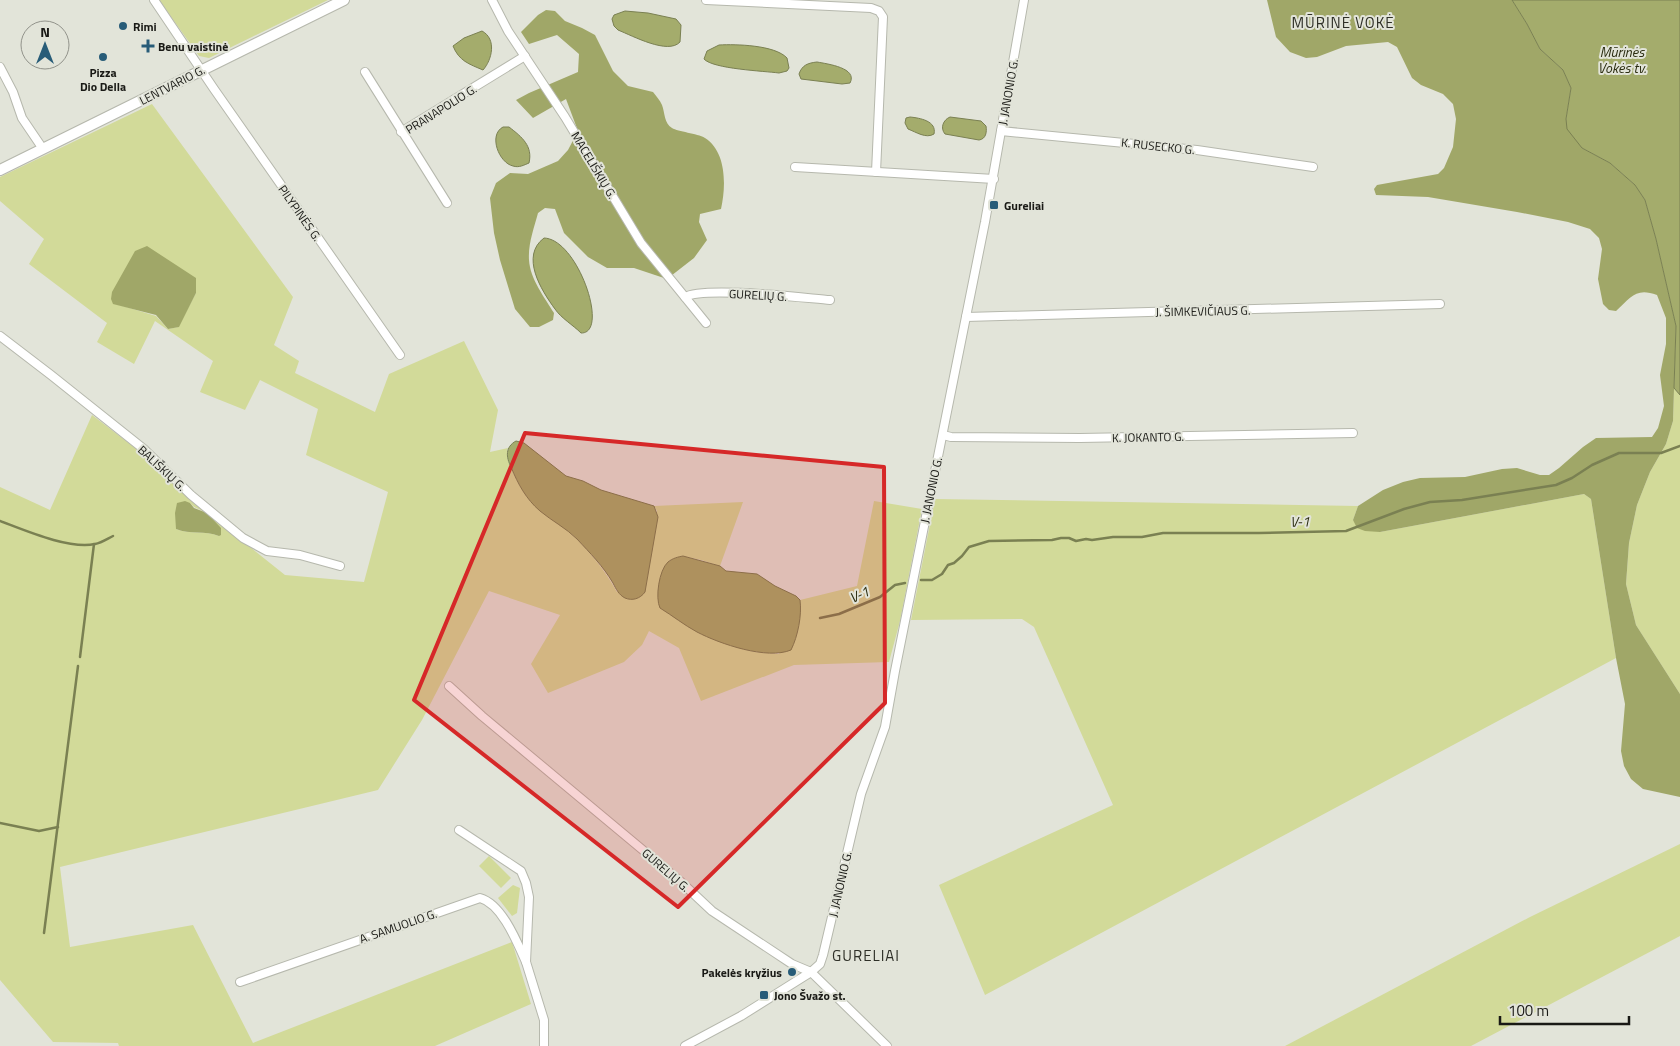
<svg xmlns="http://www.w3.org/2000/svg" width="1680" height="1046" font-family="'Titillium Web',sans-serif">
<rect width="100%" height="100%" fill="#e2e4d9"/>
<g fill="#d2da99" fill-rule="evenodd">
<polygon points="159,0 328,0 209,58 199,56"/>
<path d="M152,104L293,297L274,345L299,361L295,373L375,412L389,374L464,341L498,410L490,452L508,448C505,456 509,463 512,470C519,486 527,500 541,511C550,519 563,525 572,534C590,552 605,570 617,592L657,511L654,506L743,502L720,566C703,561 685,552 669,561L698,632L740,648L755,652L779,654L801,608L800,600L857,586L874,501L922,509L900,621L889,662L794,665L701,701L679,648L649,631L642,645L624,662L548,693L531,664L560,615L489,591L422,720L378,790L60,867L70,947L193,925L253,1043L512,942L531,1004L435,1046H119L118,1043L53,1042L0,980V487L50,510L92,415L147,457L190,499L285,575L364,582L388,492L306,455L318,409L260,380L245,410L200,392L213,361L155,321L134,364L97,342L107,323L29,264L44,239L0,201V177ZM196,293L178,327L168,329L156,316L113,303ZM190,503L194,507L207,513L219,536C205,530 190,535 176,529Z"/>
<polygon points="1674,388 1680,395 1680,694 1636,625 1626,584 1629,543 1637,505 1650,472 1666,444 1673,421"/>
<polygon points="1584,494 1591,499 1616,658 985,995 939,885 1113,805 1034,627 1022,619 911,620 935,499 1358,506 1353,520 1380,532"/>
<polygon points="1680,844 1680,936 1471,1046 1285,1046 1530,917"/>
<polygon points="489,856 511,878 501,888 479,866"/>
<polygon points="513,885 520,888 517,913 512,916 498,898"/>
</g>
<g fill="#a0a768">
<path d="M1267,0H1512L1527,24L1540,49L1563,70L1571,88L1566,119L1582,148L1610,163L1635,185L1645,200L1656,239L1676,326L1673,421L1666,444L1650,472L1637,505L1629,543L1626,584L1636,625L1680,694V797L1643,789L1631,779L1624,766L1621,751L1625,704L1616,658L1591,499L1584,494L1380,532L1365,531L1357,528L1353,520L1358,506L1383,490L1403,482L1420,478L1465,477L1502,469L1517,468L1540,475H1549L1559,468L1583,447L1596,438L1652,437L1658,428L1664,406L1660,375L1666,344V318L1657,295C1636,287 1631,297 1616,311L1609,310L1603,304L1598,279L1602,249L1599,238L1590,229L1568,222L1517,212L1428,197L1376,195L1374,189L1377,185L1438,174L1444,168L1453,147L1456,119L1453,104L1443,94L1421,85L1412,78L1397,47L1388,42L1346,46L1317,57L1306,58L1290,52L1276,37Z"/>
<path d="M546,10L555,11L565,21L582,28L595,35L613,71L628,86L653,92C656,96 660,100 662,105C665,113 664,123 672,128C678,132 697,133 705,138C727,152 726,187 721,209L700,214L699,222L707,240L694,258L667,279L634,268H607L588,257L564,233L555,209L545,208L538,213C534,228 528,244 529,260C530,279 545,298 554,313L553,320L539,327H530L515,309L500,260L494,233L490,198L496,183L510,173L528,174L558,161L568,150L578,131L566,99L533,118L516,100L529,93L578,72L579,54L557,35L529,44L521,32L538,15Z"/>
<polygon points="147,246 196,278 196,293 179,327 168,329 156,315 113,304 111,299 112,292 135,251"/>
<path d="M185,501L190,503L194,508L207,513L221,528V535L219,536C205,530 190,535 176,529L175,513L177,503Z"/>
</g>
<g fill="#a4ac6c" stroke="#7a8052">
<polygon points="1512,0 1680,0 1680,395 1674,388 1676,326 1656,239 1645,200 1635,185 1610,163 1582,148 1567,129 1566,119 1571,88 1563,70 1540,49 1527,24"/>
<path d="M625,11L648,13L676,19L681,25L680,42C668,55 633,36 618,30L614,26L612,19L614,15Z"/>
<path d="M482,31C497,39 492,60 483,70C469,64 459,61 453,46L464,38Z"/>
<path d="M719,45C736,44 775,45 787,58L789,68L787,71L779,73C764,71 713,69 704,59L707,51Z"/>
<path d="M817,62C828,64 858,68 850,83L842,84L801,79L799,74C802,65 808,63 817,62Z"/>
<path d="M910,117C920,118 937,121 934,134C926,139 916,132 908,129L905,123L906,118Z"/>
<path d="M950,117L981,121L986,126C987,132 986,139 979,140L945,134C940,128 943,120 950,117Z"/>
<path d="M503,127H509C522,137 533,146 529,163C524,165 519,168 513,166C499,163 488,135 503,127Z"/>
<path d="M544,238C578,239 610,334 581,333C573,325 561,318 555,309C541,290 520,256 544,238Z"/>
<path d="M516,441L524,443L566,476L583,481L601,490L654,506L658,517L645,592C640,599 632,601 625,598C619,595 616,589 613,583C603,566 590,553 577,539C566,528 552,521 540,511C526,499 518,484 511,467C506,457 505,447 516,441Z"/>
<path d="M683,556L720,566L726,571L757,574L775,586L796,596L800,600C802,615 798,636 791,650C767,660 720,644 697,632C684,625 673,616 660,608C655,598 659,570 668,562C673,558 678,557 683,556Z"/>
</g>
<g fill="none" stroke-linecap="round" stroke-linejoin="round">
<g stroke="#7a8052" stroke-width="2.5">
<path d="M0,521C24,530 70,550 95,544C101,543 107,539 113,536"/>
<polyline points="921,580 932,580 942,574 948,565 954,563 962,556 969,547 989,541 1052,540 1061,538 1069,538 1076,541 1086,539 1092,540 1113,537 1142,537 1163,533 1259,533 1346,531 1404,509 1430,502 1462,500 1556,485 1572,478 1592,465 1619,453 1661,453 1680,446"/>
<polyline points="820,618 839,614 880,597 895,585 905,583"/>
<polyline points="80,657 94,544"/>
<polyline points="0,823 39,831 58,827"/>
<polyline points="44,933 78,666"/>
</g>
<defs>
<g id="minor">
<polyline points="154,0 214,89 400,355"/>
<polyline points="492,0 508,31 565,117 641,243 706,323"/>
<polyline points="706,0 871,8 879,11 883,17 876,172"/>
<polyline points="0,67 13,92 22,118 43,149"/>
<polyline points="365,72 447,203"/>
<polyline points="1001,131 1197,150 1313,167"/>
<polyline points="401,132 525,56"/>
<polyline points="795,167 994,179"/>
<path d="M685,297C704,286 804,298 830,300"/>
<polyline points="966,317 1440,304"/>
<polyline points="0,336 51,375 145,450 191,495 243,538 267,551 300,555 340,566"/>
<polyline points="943,435 951,437 1080,438 1353,433"/>
<polyline points="449,686 482,716 680,881 712,911 792,964 811,972 887,1046"/>
<polyline points="459,830 521,871 526,883 529,897 526,962 544,1020 544,1046"/>
<path d="M240,982L480,898C502,904 517,942 526,962"/>
<polyline points="685,1046 741,1016 811,972 820,964 823,955 861,794 885,727 895,671 985,222 1024,0"/>
</g>
<polyline id="secondary" points="0,170 344,0"/>
</defs>
<use href="#minor" stroke="#b6b8ad" stroke-width="10"/>
<use href="#secondary" stroke="#b6b8ad" stroke-width="12"/>
<use href="#minor" stroke="#fff" stroke-width="8"/>
<use href="#secondary" stroke="#fff" stroke-width="10"/>
</g>
<path fill="#d62828" fill-opacity="0.2" stroke="#d62828" stroke-width="4" stroke-linejoin="round" d="M525,433L884,467L885,703L678,907L414,700Z"/>
<g fill="#285c78" stroke="#e2e4d9" stroke-width="2">
<circle cx="123" cy="26" r="5"/>
<path d="M145.5 38.5h5v5h5v5h-5v5h-5v-5h-5v-5h5z"/>
<circle cx="103" cy="57" r="5"/>
<rect x="989" y="200" width="10" height="10" rx="2.5"/>
<circle cx="792" cy="972" r="5"/>
<rect x="759" y="990" width="10" height="10" rx="2.5"/>
</g>
<g text-anchor="middle" dominant-baseline="central" stroke-width="4" stroke-linejoin="round" paint-order="stroke">
<g font-size="12" font-weight="bold" fill="#191915" stroke="#e2e4d9" text-anchor="start">
<text x="133" y="26">Rimi</text>
<text x="158" y="46">Benu vaistinė</text>
<text x="103" y="72" text-anchor="middle">Pizza<tspan x="103" dy="14">Dio Della</tspan></text>
<text x="1004" y="205">Gureliai</text>
<text x="782" y="972" text-anchor="end">Pakelės kryžius</text>
<text x="774" y="995">Jono Švažo st.</text>
</g>
<g font-size="12" fill="#191915" stroke="#e2e4d9">
<text transform="translate(172 85) rotate(-27)">LENTVARIO G.</text>
<text transform="translate(1008 92) rotate(-80)">J. JANONIO G.</text>
<text transform="translate(441 109) rotate(-32)">PRANAPOLIO G.</text>
<text transform="translate(1158 146) rotate(6)">K. RUSECKO G.</text>
<text transform="translate(594 165) rotate(59)">MACELIŠKIŲ G.</text>
<text transform="translate(300 213) rotate(55)">PILYPINĖS G.</text>
<text transform="translate(758 295) rotate(3)">GURELIŲ G.</text>
<text transform="translate(1203 311) rotate(-1)">J. ŠIMKEVIČIAUS G.</text>
<text transform="translate(1148 437) rotate(-1)">K. JOKANTO G.</text>
<text transform="translate(162 468) rotate(43)">BALIŠKIŲ G.</text>
<text transform="translate(931 490) rotate(-78)">J. JANONIO G.</text>
<text transform="translate(666 870) rotate(41)">GURELIŲ G.</text>
<text transform="translate(840 884) rotate(-77)">J. JANONIO G.</text>
<text transform="translate(398 926) rotate(-19)">A. SAMUOLIO G.</text>
</g>
<g font-size="14" font-style="italic" fill="#2b2d11" stroke="#e2e4d9">
<text x="1622" y="51">Mūrinės<tspan x="1622" dy="16">Vokės tv.</tspan></text>
<text transform="translate(1300 521) rotate(-1)">V-1</text>
<text transform="translate(859 594) rotate(-25)">V-1</text>
</g>
<g font-size="15" letter-spacing="1" fill="#2e2f27" stroke="#e2e4d9">
<text x="1343" y="22">MŪRINĖ VOKĖ</text>
<text x="866" y="955">GURELIAI</text>
</g>
</g>
<g transform="translate(45 45)"><circle r="24" fill="#e2e4d9" stroke="#92938b"/>
<path d="M0-4L9 19L0 12L-9 19Z" fill="#285c78"/>
<text y="-8" font-size="14" font-weight="bold" text-anchor="middle" fill="#191915">N</text>
</g>
<path d="M1500 1016v8h129v-8" fill="none" stroke="#191915" stroke-width="2.5"/>
<text x="1508" y="1016" font-size="15" fill="#191915" stroke="#e2e4d9" stroke-width="4" paint-order="stroke">100 m</text>
</svg>
